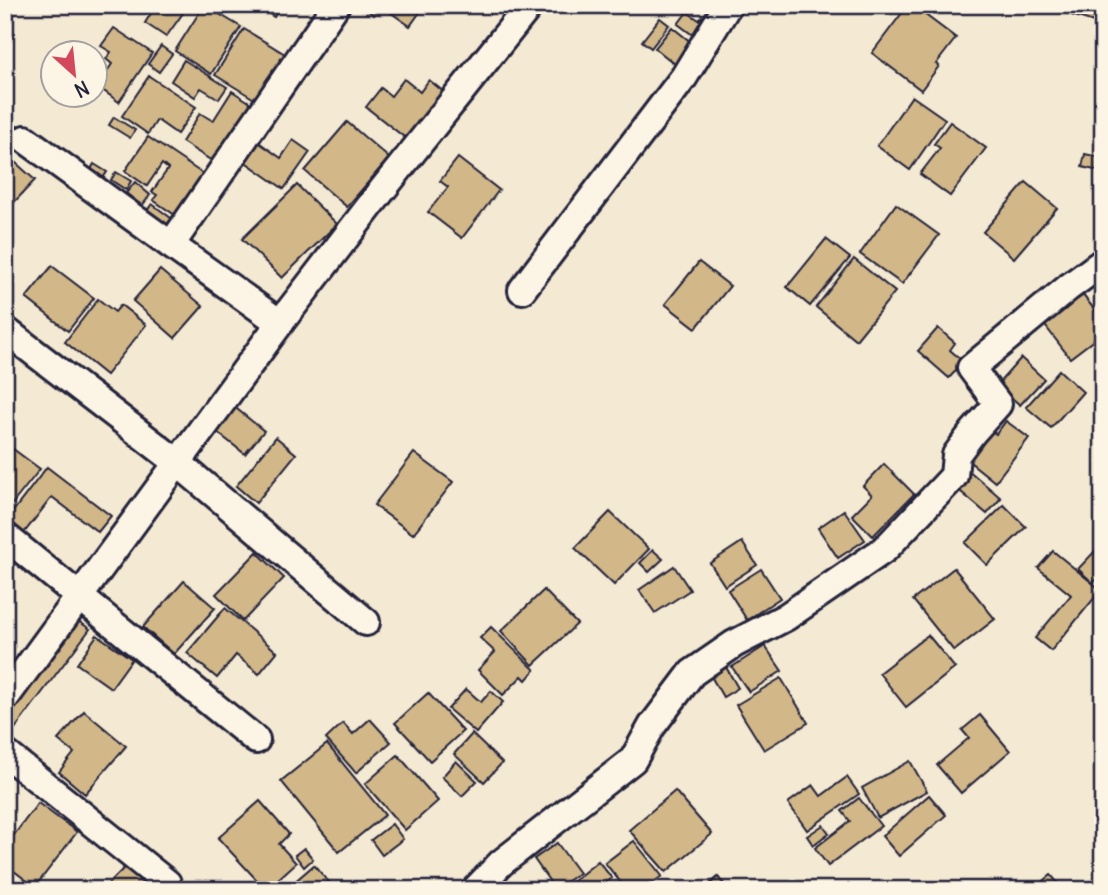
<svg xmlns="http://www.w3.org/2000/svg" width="1108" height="895" font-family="Delius,sans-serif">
<rect width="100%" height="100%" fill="#f4e9d2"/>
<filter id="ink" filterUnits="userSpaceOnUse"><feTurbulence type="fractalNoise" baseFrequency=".0143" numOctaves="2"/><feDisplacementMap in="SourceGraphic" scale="14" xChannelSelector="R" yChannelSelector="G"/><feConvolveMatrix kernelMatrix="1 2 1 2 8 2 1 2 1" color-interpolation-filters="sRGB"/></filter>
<g filter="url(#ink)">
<g fill="#d2b788" stroke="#22223b" stroke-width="2">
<polygon points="146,5 172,5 183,13 166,37 145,23 153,10"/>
<polygon points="204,5 241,27 211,74 175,51"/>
<polygon points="256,5 282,5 274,17"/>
<polygon points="361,5 373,5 378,9 374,15"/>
<polygon points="380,5 425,5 410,26"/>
<polygon points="908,5 912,5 956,38 936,64 939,66 921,90 872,53"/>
<polygon points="1061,5 1103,5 1103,25 1059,11"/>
<polygon points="687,12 699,20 702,16 710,22 698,39 678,24"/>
<polygon points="660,18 669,25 651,48 642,41"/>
<polygon points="672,27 692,43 675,64 655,48"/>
<polygon points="114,28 152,53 119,102 97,86 112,64 106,59 111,52 101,46"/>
<polygon points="244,29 285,54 256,100 215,75"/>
<polygon points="161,46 172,54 159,72 148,64"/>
<polygon points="184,60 227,87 219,99 201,88 195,97 171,81"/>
<polygon points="149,76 196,107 177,134 157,120 148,134 122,116"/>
<polygon points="404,79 420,92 429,80 450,97 413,144 366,107 381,88 391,96"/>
<polygon points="232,91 254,105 217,164 182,142 200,113 213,121"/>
<polygon points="912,96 945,119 910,170 877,146"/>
<polygon points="114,117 135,130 130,138 109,125"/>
<polygon points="347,122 389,158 347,207 305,171"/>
<polygon points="950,122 986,148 950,196 920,174 940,148 934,144"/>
<polygon points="148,137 206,176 178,217 153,200 157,195 152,192 168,169 162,164 147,186 125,171"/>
<polygon points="293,140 310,152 284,189 244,161 257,141 281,158"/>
<polygon points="5,153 35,180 5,212"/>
<polygon points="1085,154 1103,158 1103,172 1082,167"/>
<polygon points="458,158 499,190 462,238 428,212 448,187 440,181"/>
<polygon points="94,164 107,172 101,181 89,173"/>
<polygon points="116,172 131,181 126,190 111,180"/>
<polygon points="135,182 150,195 142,206 126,193"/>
<polygon points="1026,182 1057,208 1014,258 983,232"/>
<polygon points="297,185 337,224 282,278 242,239"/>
<polygon points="152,204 175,221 167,232 143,215"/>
<polygon points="896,204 939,235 902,284 860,254"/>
<polygon points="826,239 850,258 810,306 787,287"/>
<polygon points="854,259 895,292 856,340 816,307"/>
<polygon points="699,262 730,286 696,328 665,304"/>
<polygon points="52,266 94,298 68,331 26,298"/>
<polygon points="160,270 203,306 175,338 133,301"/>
<polygon points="1082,294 1103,320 1103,333 1070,358 1043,323"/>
<polygon points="98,299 115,312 121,305 146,325 106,375 65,342"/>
<polygon points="938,328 955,343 950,350 964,362 949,378 918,351"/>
<polygon points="1021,358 1044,379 1020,405 997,385"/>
<polygon points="1059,370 1083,392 1051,428 1026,407"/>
<polygon points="232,405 264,431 245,454 213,429"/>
<polygon points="1006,421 1029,438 995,482 960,454 983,424 996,434"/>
<polygon points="276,437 296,454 256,503 236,486"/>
<polygon points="5,443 40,469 5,513"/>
<polygon points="414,453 453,482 413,534 374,505"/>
<polygon points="884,464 914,494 873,536 852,515 872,495 863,486"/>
<polygon points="47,467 111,516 98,532 52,497 20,538 5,526 5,522"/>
<polygon points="967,469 1001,498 987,514 954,486"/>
<polygon points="1004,505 1026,527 987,565 965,543"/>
<polygon points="844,510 865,540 838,558 818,528"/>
<polygon points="610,512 649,549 614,585 575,548"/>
<polygon points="742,542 757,565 725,586 710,563"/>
<polygon points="1097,549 1103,554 1103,573 1093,583 1078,569"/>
<polygon points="653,550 663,559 649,572 640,563"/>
<polygon points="1053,551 1101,590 1051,651 1035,638 1071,595 1038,568"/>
<polygon points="257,552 284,578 243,621 216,594"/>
<polygon points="674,566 690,590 655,613 639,590"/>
<polygon points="954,568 995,619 954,651 913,600"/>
<polygon points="761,569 780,598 747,620 728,590"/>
<polygon points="184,581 215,608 174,654 143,627"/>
<polygon points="544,590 577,624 533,665 501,631"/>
<polygon points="225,608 277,652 259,674 236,655 217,678 187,653"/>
<polygon points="71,616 90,629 8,738 5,736 5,703"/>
<polygon points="491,627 535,670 526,680 522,676 503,695 478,670 495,652 480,638"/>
<polygon points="97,635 132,659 111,688 77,664"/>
<polygon points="928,635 955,668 906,707 879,673"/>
<polygon points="765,646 782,671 749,692 732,667"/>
<polygon points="723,662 738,688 723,697 708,671"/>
<polygon points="781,678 808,723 764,750 736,705"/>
<polygon points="466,689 481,702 491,691 503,702 476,733 448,709"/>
<polygon points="428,693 463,731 430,761 395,723"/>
<polygon points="84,711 126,746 85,794 59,772 74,753 58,740"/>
<polygon points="980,715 1010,751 961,793 937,765 969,738 962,730"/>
<polygon points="370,719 391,742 356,773 326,739 343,723 353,734"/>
<polygon points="472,734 502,763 484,782 454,754"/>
<polygon points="327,744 385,815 339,852 281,781"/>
<polygon points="398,755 438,801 405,830 365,784"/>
<polygon points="456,761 477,781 462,796 442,777"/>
<polygon points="910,761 927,791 878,818 862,788"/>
<polygon points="847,777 859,794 807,830 788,803 813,785 821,796"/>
<polygon points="675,791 712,834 666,872 629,830"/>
<polygon points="929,795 946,815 899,856 882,836"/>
<polygon points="859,798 881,826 828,866 815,848 850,821 842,811"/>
<polygon points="260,801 289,834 279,844 296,863 266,890 218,838"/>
<polygon points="38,803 77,832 35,887 5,864 5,847"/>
<polygon points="392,824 403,839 382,855 371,840"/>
<polygon points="823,825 829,833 813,845 807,836"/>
<polygon points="634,841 662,876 650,885 653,890 624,890 626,889 605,863"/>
<polygon points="557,843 579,873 555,889 534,859"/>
<polygon points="304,848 313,859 304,867 295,855"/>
<polygon points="598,861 612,878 603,885 607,890 576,890 571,883"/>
<polygon points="314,865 336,890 285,890"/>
<polygon points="126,866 149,890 102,890"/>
<polygon points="1051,875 1064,890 1033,890"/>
<polygon points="718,877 729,890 703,890"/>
</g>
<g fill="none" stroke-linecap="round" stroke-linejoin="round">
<defs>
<g id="minor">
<polyline points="25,139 171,245"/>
<polyline points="522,290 684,77 728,5"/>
<polyline points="280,323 171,245 336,5"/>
<polyline points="5,330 178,463 366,622"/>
<polyline points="5,536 256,740"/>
<polyline points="5,698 280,323 383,189 530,5"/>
<polyline points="5,753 167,883"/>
<polyline points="475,890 501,863 633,760 652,726 692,673 734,644 786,617 885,549 954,476 956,455 973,432 998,404 971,368 1069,287 1103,262"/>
</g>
</defs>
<use href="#minor" stroke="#22223b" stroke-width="32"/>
<use href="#minor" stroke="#fcf5e5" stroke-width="26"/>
</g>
</g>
<rect width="1108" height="895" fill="none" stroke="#fcf5e5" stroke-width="28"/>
<rect x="14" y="14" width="1080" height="867" fill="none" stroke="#22223b" stroke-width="2.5" filter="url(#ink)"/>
<g transform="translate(74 74) rotate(153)"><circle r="33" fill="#fcf5e5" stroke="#a5a1a1" stroke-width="2"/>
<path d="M0-5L12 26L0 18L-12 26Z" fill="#d1495b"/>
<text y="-10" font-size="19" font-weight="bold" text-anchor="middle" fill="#22223b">N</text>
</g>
</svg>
